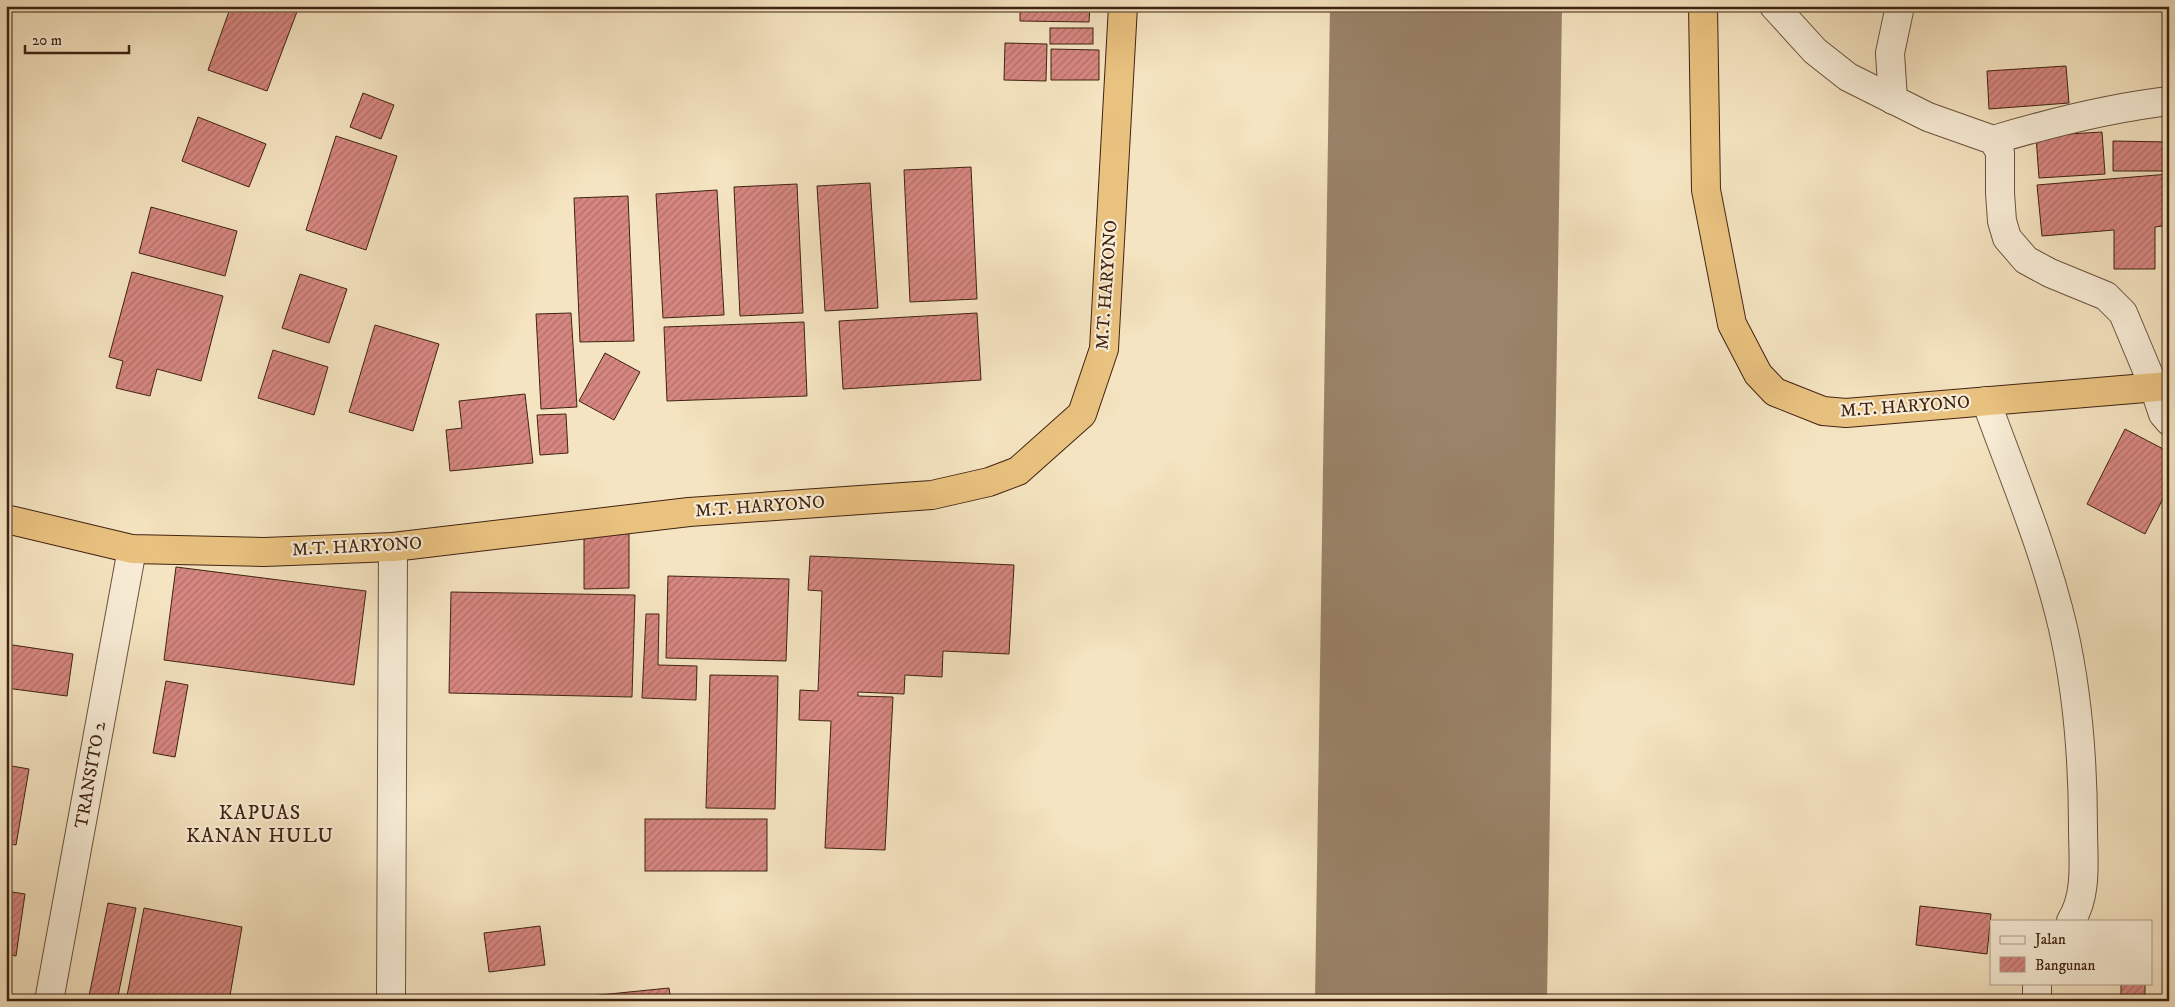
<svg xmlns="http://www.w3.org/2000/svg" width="2175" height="1007" font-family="'IM FELL DW Pica',serif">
<defs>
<pattern id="building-hatch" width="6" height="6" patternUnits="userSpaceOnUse" patternTransform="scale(1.25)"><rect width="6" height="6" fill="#d78781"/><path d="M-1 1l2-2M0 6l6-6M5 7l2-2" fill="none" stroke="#b06e68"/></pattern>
</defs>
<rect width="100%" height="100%" fill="#f5e4c1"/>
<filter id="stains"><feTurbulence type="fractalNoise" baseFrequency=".004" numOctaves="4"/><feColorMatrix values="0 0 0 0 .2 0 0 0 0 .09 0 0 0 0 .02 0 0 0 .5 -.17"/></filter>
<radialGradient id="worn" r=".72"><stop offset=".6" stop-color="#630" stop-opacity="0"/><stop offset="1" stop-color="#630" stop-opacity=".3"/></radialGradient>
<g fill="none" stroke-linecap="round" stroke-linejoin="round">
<polyline stroke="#9a8369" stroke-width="232" points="1431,1001 1446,6"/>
</g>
<g fill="url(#building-hatch)" stroke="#3f2211">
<polygon points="231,6 291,6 298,9 267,91 208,70"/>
<polygon points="1020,6 1090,6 1089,22 1020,21"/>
<rect x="1050" y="28" width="43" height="16"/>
<polygon points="1005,43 1047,44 1046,81 1004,80"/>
<polygon points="1051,49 1099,50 1099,80 1051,80"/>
<polygon points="2066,66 2069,103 1989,109 1987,71"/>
<polygon points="363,93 394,105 381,139 350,127"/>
<polygon points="198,117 266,144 249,187 182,161"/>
<polygon points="2102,132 2105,174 2039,178 2036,136"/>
<polygon points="336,136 397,156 366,250 306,230"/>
<polygon points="2113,141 2169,142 2169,171 2113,171"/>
<polygon points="971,167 977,299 910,302 904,170"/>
<polygon points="2169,174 2169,225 2155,227 2155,269 2114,269 2114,230 2042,236 2037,185"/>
<polygon points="870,183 878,308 825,311 817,186"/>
<polygon points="797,184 803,313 740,316 734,187"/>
<polygon points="717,190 724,315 663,318 656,194"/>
<polygon points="628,196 634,341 580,342 574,198"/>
<polygon points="151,207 237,231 225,276 139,253"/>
<polygon points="132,272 223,296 201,381 157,369 150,396 116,388 123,361 109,357"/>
<polygon points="300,274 347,289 329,343 282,328"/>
<polygon points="571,313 577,407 541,409 536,314"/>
<polygon points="977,313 981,380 843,389 839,321"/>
<polygon points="804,322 807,396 667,401 664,327"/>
<polygon points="375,325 439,344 413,431 349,412"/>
<polygon points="273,350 328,367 314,415 258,398"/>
<polygon points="605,353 640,372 614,420 579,401"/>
<polygon points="525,394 533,463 450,471 446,430 462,428 459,401"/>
<polygon points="566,414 568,453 540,455 537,415"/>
<polygon points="2125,429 2169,452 2169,487 2145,534 2087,504"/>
<polygon points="629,526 629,588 584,589 584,527"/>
<polygon points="810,556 1014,565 1009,654 943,651 942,677 905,675 904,694 858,692 858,696 893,697 885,850 825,848 831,721 799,720 800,690 818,691 822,591 808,590"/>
<polygon points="176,567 366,591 354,685 164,660"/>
<polygon points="668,576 789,579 786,661 666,658"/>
<polygon points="451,592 635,595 632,697 449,693"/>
<polygon points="646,614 659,614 658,665 697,666 696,700 642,698"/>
<polygon points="6,644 73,654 67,696 6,688"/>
<polygon points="710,675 778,676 775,809 706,808"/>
<polygon points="166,681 188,685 175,757 153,753"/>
<polygon points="6,765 29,769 16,845 6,843"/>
<rect x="645" y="819" width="122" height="52"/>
<polygon points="6,891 25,894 16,956 6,954"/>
<polygon points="108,903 136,908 117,1001 88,1001"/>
<polygon points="1920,906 1991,914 1987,954 1916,945"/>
<polygon points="144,908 242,927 229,1001 126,1001"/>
<polygon points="540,926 545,965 489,972 484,933"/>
<rect x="2121" y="983" width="24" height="16"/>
<polygon points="669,988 671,1001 589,1001 589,996"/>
<polygon points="2067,997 2110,998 2110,1001 2067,1001"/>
</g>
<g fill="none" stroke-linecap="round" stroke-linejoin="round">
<defs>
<g id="minor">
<polyline points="1774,6 1815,51 1848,77 1928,117 1993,140 2000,152 2000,193 2002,221 2007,238 2026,260 2050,273 2106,296 2123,313 2154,387 2163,414 2169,421"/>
<polyline points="1893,100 1890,53 1900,6"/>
<path d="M1993,140C2050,123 2109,108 2169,101"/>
<path d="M1986,401C2013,476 2045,550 2063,628C2078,694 2083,760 2083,828C2083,858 2088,894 2071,921"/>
<polyline points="2037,983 2037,1001"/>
<polyline points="49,1001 132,549"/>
<polyline points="391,1001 393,547"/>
</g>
<g id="trunk">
<polyline points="1703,6 1706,190 1732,324 1758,374 1775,392 1823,411 1846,413 2169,386"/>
<polyline points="6,519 132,549 264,552 393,547 689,512 932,495 989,482 1018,471 1082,414 1104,349 1123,6"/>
</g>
</defs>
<use href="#minor" stroke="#6c523d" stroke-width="30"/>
<use href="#trunk" stroke="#3f2211" stroke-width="30"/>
<use href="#minor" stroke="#f8edd7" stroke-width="28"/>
<use href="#trunk" stroke="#eac280" stroke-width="28"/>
</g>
<g text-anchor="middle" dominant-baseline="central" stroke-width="4.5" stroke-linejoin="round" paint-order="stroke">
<g font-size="18" fill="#3f2211" stroke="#f8edd7">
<text transform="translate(1107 285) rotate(-86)">M.T. HARYONO</text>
<text transform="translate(1905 407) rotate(-4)">M.T. HARYONO</text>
<text transform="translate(760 507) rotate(-4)">M.T. HARYONO</text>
<text transform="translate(357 547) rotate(-3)">M.T. HARYONO</text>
<text transform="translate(91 775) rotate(-80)">TRANSITO 2</text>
</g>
<g font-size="20" letter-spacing="1" fill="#3f2211" stroke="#f8edd7">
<text x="260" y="813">KAPUAS<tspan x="260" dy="23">KANAN HULU</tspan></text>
</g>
</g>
<rect width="2175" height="1007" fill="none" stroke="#f5e4c1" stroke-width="25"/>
<rect x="8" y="8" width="2160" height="992" fill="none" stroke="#3f2211" stroke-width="2.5"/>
<rect x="12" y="12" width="2150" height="982" fill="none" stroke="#3f2211"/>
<rect x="1990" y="920" width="162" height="65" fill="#f8edd7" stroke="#ae9c88"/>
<rect x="2000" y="936" width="25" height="8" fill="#f8edd7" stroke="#ae9c88"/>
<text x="2035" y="944" font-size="15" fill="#3f2211">Jalan</text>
<rect x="2000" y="957" width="25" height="15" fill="url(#building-hatch)" stroke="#ae9c88"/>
<text x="2035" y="970" font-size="15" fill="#3f2211">Bangunan</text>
<path d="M25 45v8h104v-8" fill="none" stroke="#3f2211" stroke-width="2.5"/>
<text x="32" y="45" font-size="15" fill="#3f2211" stroke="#f8edd7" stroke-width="4" paint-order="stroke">20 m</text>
<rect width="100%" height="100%" filter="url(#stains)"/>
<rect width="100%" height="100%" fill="url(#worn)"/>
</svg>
